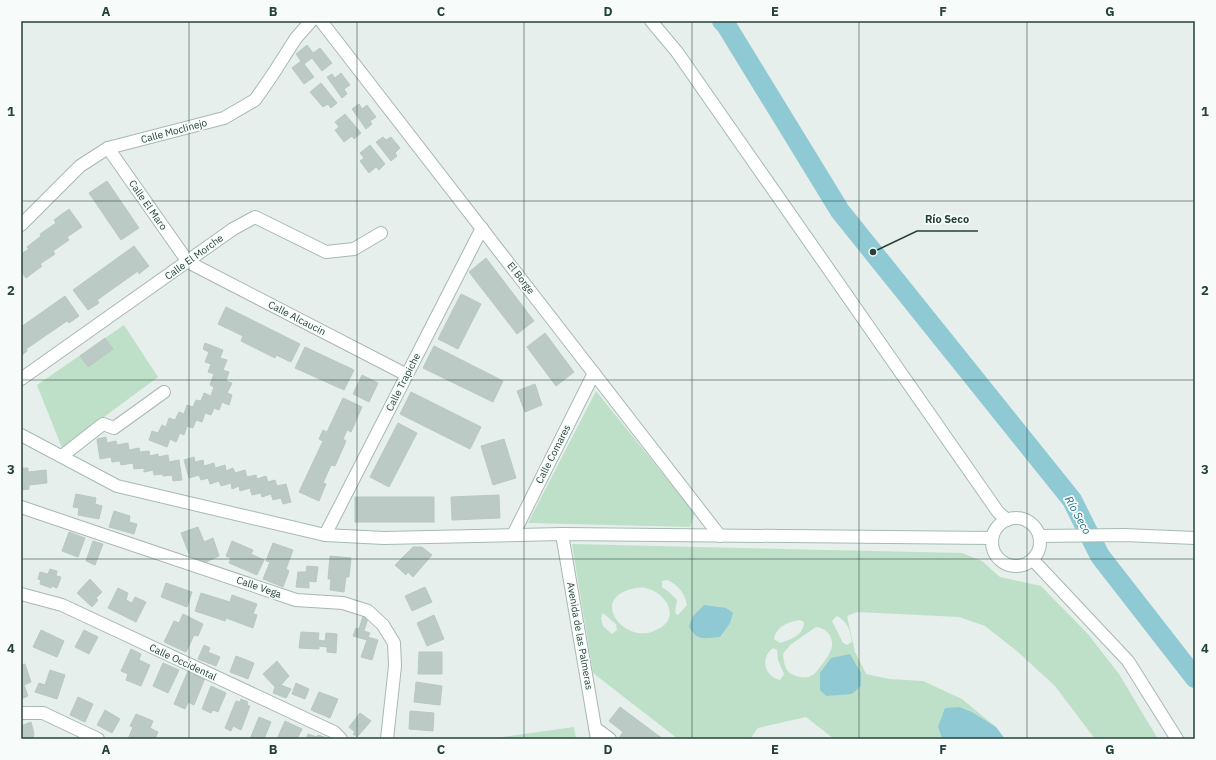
<svg xmlns="http://www.w3.org/2000/svg" width="1216" height="760" font-family="'IBM Plex Sans',sans-serif">
<rect width="100%" height="100%" fill="#e6efeb"/>
<g fill="#bfe0c8" fill-rule="evenodd">
<polygon points="124,325 158,377 62,448 37,385"/>
<polygon points="596,391 692,510 694,515 690,527 528,523"/>
<path d="M572,544L962,553L982,561L1000,577L1041,586L1088,634L1119,674L1158,739H1095L1055,686L1018,652L985,626L959,617L857,612L847,616L855,652L866,674L889,679L923,681L962,699L996,727L972,712L960,707L938,727L942,739H834L806,717L758,728L750,739H678L593,673ZM667,580C678,585 685,593 687,605L678,615L675,613L677,600L669,592L662,587V581ZM636,588C639,588 643,587 645,588C665,591 682,618 658,629C655,630 651,633 647,633C618,637 591,596 636,588ZM603,613L616,624L617,630L612,634L603,626L601,618ZM837,616C848,622 850,630 852,642L847,645L843,643L832,621ZM800,620L804,622C804,635 790,640 780,643L774,639C777,626 788,622 800,620ZM816,627C828,628 836,640 830,652C828,657 824,662 820,667C817,671 813,676 808,677C805,678 799,677 796,676C785,673 784,664 783,654L790,645ZM773,648L777,650L778,660L784,674L783,676L780,680C764,676 760,658 773,648Z"/>
<polygon points="574,727 576,739 488,739"/>
</g>
<g fill="#8ec9d4">
<path d="M704,605L726,608L733,613L730,623L720,637C705,638 696,642 689,626L693,616Z"/>
<polygon points="850,654 861,673 861,686 852,694 826,696 820,690 820,673 831,658"/>
<polygon points="960,707 972,712 996,727 1005,739 942,739 938,727 945,708"/>
</g>
<g fill="none" stroke-linecap="round" stroke-linejoin="round">
<polyline stroke="#8ec9d4" stroke-width="20" points="722,21 726,25 840,211 1072,500 1100,556 1195,678"/>
</g>
<g fill="#bbcac4" stroke="#b8c9c2">
<polygon points="307,45 313,53 320,48 332,63 322,71 312,58 304,64 314,77 304,84 292,68 301,61 296,54"/>
<polygon points="341,73 350,85 344,89 347,94 342,98 327,77 332,74 335,78"/>
<polygon points="321,83 337,103 331,108 328,104 323,107 310,92"/>
<polygon points="359,104 362,109 367,105 376,117 370,121 372,124 366,129 352,109"/>
<polygon points="345,114 361,133 354,139 352,136 344,142 335,130 339,127 335,122"/>
<polygon points="383,137 386,140 391,137 400,148 395,153 397,156 391,161 376,142"/>
<polygon points="370,145 385,164 379,170 376,167 369,173 360,161 364,158 360,153"/>
<polygon points="107,181 139,228 121,240 89,193"/>
<polygon points="69,209 82,227 67,237 69,240 53,251 55,254 40,264 42,266 26,278 21,271 21,254 29,249 27,247 41,236 40,234 56,223 54,220"/>
<polygon points="134,246 149,266 139,274 138,271 97,300 99,303 88,310 73,290"/>
<polygon points="486,258 534,321 517,334 469,272"/>
<polygon points="461,294 481,304 458,349 438,339"/>
<polygon points="65,296 79,316 69,323 67,321 26,349 27,351 21,356 21,327"/>
<polygon points="226,307 300,344 291,362 276,355 275,358 241,341 243,336 218,324"/>
<polygon points="545,333 574,372 556,386 527,347"/>
<polygon points="105,338 113,349 88,367 80,356"/>
<polygon points="205,343 223,350 220,358 227,360 223,370 229,372 226,381 232,383 227,393 232,395 229,405 222,402 219,410 214,408 211,415 205,413 202,422 196,420 193,428 187,426 184,435 180,433 176,442 170,439 167,447 149,440 152,431 158,433 162,425 166,427 169,418 175,420 179,412 184,414 187,405 193,407 196,400 201,401 204,393 211,396 214,387 210,385 214,374 208,372 211,364 205,362 209,352 203,349"/>
<polygon points="434,346 503,381 493,402 423,368"/>
<polygon points="305,347 354,370 344,390 295,368"/>
<polygon points="362,375 378,383 369,402 353,394"/>
<polygon points="535,384 542,405 525,412 517,391"/>
<polygon points="411,392 481,427 470,449 400,414"/>
<polygon points="343,398 362,407 351,432 347,430 343,439 346,441 335,466 331,465 323,483 326,484 319,501 299,492 323,441 319,439 323,430 327,432"/>
<polygon points="398,423 417,433 389,487 370,477"/>
<polygon points="106,437 107,443 116,441 117,445 128,443 129,450 139,448 140,452 149,451 150,456 158,454 158,457 168,455 169,462 179,460 182,480 173,481 172,475 163,476 162,474 154,475 153,470 144,472 144,468 134,469 133,463 121,465 120,461 112,462 111,457 100,459 97,439"/>
<polygon points="504,439 516,478 493,485 481,446"/>
<polygon points="194,457 195,462 203,460 204,466 214,463 215,468 225,465 226,471 233,468 235,473 245,470 247,477 256,475 257,479 266,476 268,482 275,480 277,486 286,484 291,502 283,504 281,498 273,500 271,494 262,497 261,493 252,495 250,488 240,491 239,486 232,489 231,483 221,486 219,481 210,484 208,478 201,480 199,475 189,478 184,460"/>
<polygon points="21,468 28,468 28,472 46,470 47,483 29,485 29,489 21,490"/>
<polygon points="76,494 96,498 95,504 102,506 99,519 78,515 79,508 73,507"/>
<polygon points="499,495 500,518 452,520 451,497"/>
<rect x="355" y="497" width="79" height="25"/>
<polygon points="114,511 130,516 129,522 137,524 134,534 109,527"/>
<polygon points="198,527 204,542 213,538 219,556 206,562 191,559 181,533"/>
<polygon points="69,532 85,538 78,557 62,551"/>
<polygon points="93,541 103,544 95,565 86,561"/>
<polygon points="232,541 253,550 251,554 264,560 257,575 229,563 231,558 226,556"/>
<polygon points="273,543 293,550 286,569 289,571 283,587 263,579 270,562 266,561"/>
<polygon points="413,547 422,547 432,555 413,577 408,572 406,575 395,565"/>
<polygon points="330,556 351,558 349,577 346,577 344,592 330,590 331,579 328,579"/>
<polygon points="307,566 318,567 316,582 309,581 309,588 296,587 298,572 306,572"/>
<polygon points="50,569 57,571 56,576 61,577 57,588 52,586 51,588 40,584 41,580 38,579 40,572 48,574"/>
<polygon points="90,579 102,592 96,598 98,600 92,607 77,593"/>
<polygon points="166,583 192,592 187,607 161,597"/>
<polygon points="425,587 432,602 412,611 405,596"/>
<polygon points="118,588 128,593 126,600 132,603 135,597 146,602 136,622 108,608"/>
<polygon points="201,593 230,602 232,595 257,604 253,614 257,615 253,628 226,618 225,621 195,611"/>
<polygon points="183,614 203,624 198,636 194,635 186,652 164,642 174,621 179,623"/>
<polygon points="434,615 444,639 427,646 417,623"/>
<polygon points="363,616 368,618 364,631 370,633 368,637 378,640 372,660 361,657 367,640 353,636 356,628 359,629"/>
<polygon points="41,630 64,641 57,657 33,647"/>
<polygon points="84,630 98,637 89,654 75,647"/>
<polygon points="301,632 319,633 318,640 325,641 326,633 337,634 336,653 327,652 327,647 319,646 319,649 299,648"/>
<polygon points="204,645 210,648 208,652 220,657 216,666 198,659"/>
<polygon points="131,649 141,654 139,660 150,665 141,686 126,680 128,674 121,671"/>
<polygon points="419,652 442,652 442,674 418,674"/>
<polygon points="236,656 254,663 248,679 230,672"/>
<polygon points="277,661 289,676 281,685 291,689 286,698 273,693 275,687 263,674"/>
<polygon points="163,663 179,670 168,693 153,686"/>
<polygon points="25,664 31,682 24,685 28,696 21,699 21,665"/>
<polygon points="50,670 65,675 57,699 35,692 39,683 45,685"/>
<polygon points="188,671 205,678 194,705 188,702 185,709 174,704"/>
<polygon points="416,682 442,686 440,705 414,702"/>
<polygon points="296,683 309,689 305,699 292,694"/>
<polygon points="211,686 226,693 218,712 213,710 211,713 202,709"/>
<polygon points="319,692 338,699 330,718 311,710"/>
<polygon points="78,697 93,704 85,722 70,715"/>
<polygon points="241,699 248,702 247,705 250,706 241,730 233,726 231,731 225,728 236,701 240,702"/>
<polygon points="620,707 663,739 621,739 619,738 623,732 609,721"/>
<polygon points="105,710 120,719 112,733 97,725"/>
<polygon points="410,711 434,713 433,731 409,729"/>
<polygon points="360,713 371,721 357,737 353,734 355,732 349,727"/>
<polygon points="136,714 153,721 150,728 158,732 155,739 128,739 133,727 130,726"/>
<polygon points="259,717 271,722 264,739 250,739"/>
<polygon points="285,721 302,729 297,739 277,739"/>
<polygon points="31,722 34,734 33,739 21,739 21,726"/>
<polygon points="308,734 317,737 318,735 327,738 326,739 306,739"/>
</g>
<g fill="none" stroke-linecap="round" stroke-linejoin="round">
<defs>
<g id="street">
<polyline points="321,21 720,536"/>
<polyline points="108,148 188,262 407,375"/>
<polyline points="21,225 80,166 108,148 224,118 255,100 273,74 296,38 311,21"/>
<polyline points="21,379 233,229 255,217 326,252 354,249 381,233"/>
<polyline points="62,456 103,424 114,428 164,392"/>
<polyline points="21,507 296,600 343,603 368,611 383,625 394,643 395,666 387,739"/>
<polyline points="562,534 597,739"/>
<polyline points="325,535 482,228"/>
<polyline points="513,535 594,373"/>
<polyline points="1033,560 1128,661 1177,739"/>
<polyline points="21,594 62,605 334,732 341,739"/>
<polyline points="21,713 43,713 98,739"/>
<polyline points="595,728 610,739"/>
</g>
<g id="secondary">
<polyline points="651,21 677,52 998,512 1007,520"/>
<polyline points="21,435 117,486 325,535 384,538 562,534 991,538"/>
<circle cx="1016" cy="542" r="24"/>
<polyline points="1040,536 1124,535 1195,538"/>
</g>
</defs>
<use href="#street" stroke="#a8b8b2" stroke-width="14"/>
<use href="#secondary" stroke="#a4bbb3" stroke-width="14"/>
<use href="#street" stroke="#fff" stroke-width="12"/>
<use href="#secondary" stroke="#fff" stroke-width="12"/>
</g>
<path fill="none" stroke="#24423a" stroke-width="1" stroke-opacity="0.55" d="M189,21V739M357,21V739M524,21V739M692,21V739M859,21V739M1027,21V739M21,201H1195M21,380H1195M21,559H1195"/>
<g text-anchor="middle" dominant-baseline="central" stroke-width="3.5" stroke-linejoin="round" paint-order="stroke">
<g font-size="10" fill="#24423a" stroke="#f7fbf9">
<text transform="translate(174 131) rotate(-15)">Calle Moclinejo</text>
<text transform="translate(148 205) rotate(55)">Calle El Maro</text>
<text transform="translate(194 257) rotate(-36)">Calle El Morche</text>
<text transform="translate(521 278) rotate(52)">El Borge</text>
<text transform="translate(297 318) rotate(27)">Calle Alcaucin</text>
<text transform="translate(403 382) rotate(-63)">Calle Trapiche</text>
<text transform="translate(553 454) rotate(-63)">Calle Comares</text>
<text transform="translate(259 587) rotate(19)">Calle Vega</text>
<text transform="translate(580 636) rotate(80)">Avenida de las Palmeras</text>
<text transform="translate(183 662) rotate(25)">Calle Occidental</text>
</g>
<g font-size="11" font-style="italic" fill="#1c6f80" stroke="#f7fbf9">
<text transform="translate(1078 515) rotate(61)">Río Seco</text>
</g>
</g>
<path fill="none" stroke="#24423a" stroke-width="1.5" d="M873 252L917 231H978"/>
<circle fill="#24423a" stroke="#f7fbf9" stroke-width="1.5" cx="873" cy="252" r="4"/>
<g font-size="11" text-anchor="middle" font-weight="bold" fill="#24423a" stroke="#f7fbf9" stroke-width="3.5" stroke-linejoin="round" paint-order="stroke">
<text x="947" y="223">Río Seco</text>
</g>
<rect width="1216" height="760" fill="none" stroke="#f7fbf9" stroke-width="44"/>
<rect x="22" y="22" width="1172" height="716" fill="none" stroke="#24423a" stroke-width="1.5"/>
<g font-size="13" text-anchor="middle" font-weight="bold" fill="#24423a">
<text x="106" y="16">A</text>
<text x="273" y="16">B</text>
<text x="441" y="16">C</text>
<text x="608" y="16">D</text>
<text x="775" y="16">E</text>
<text x="943" y="16">F</text>
<text x="1110" y="16">G</text>
<text x="11" y="116">1</text>
<text x="1205" y="116">1</text>
<text x="11" y="295">2</text>
<text x="1205" y="295">2</text>
<text x="11" y="474">3</text>
<text x="1205" y="474">3</text>
<text x="11" y="653">4</text>
<text x="1205" y="653">4</text>
<text x="106" y="754">A</text>
<text x="273" y="754">B</text>
<text x="441" y="754">C</text>
<text x="608" y="754">D</text>
<text x="775" y="754">E</text>
<text x="943" y="754">F</text>
<text x="1110" y="754">G</text>
</g>
</svg>
